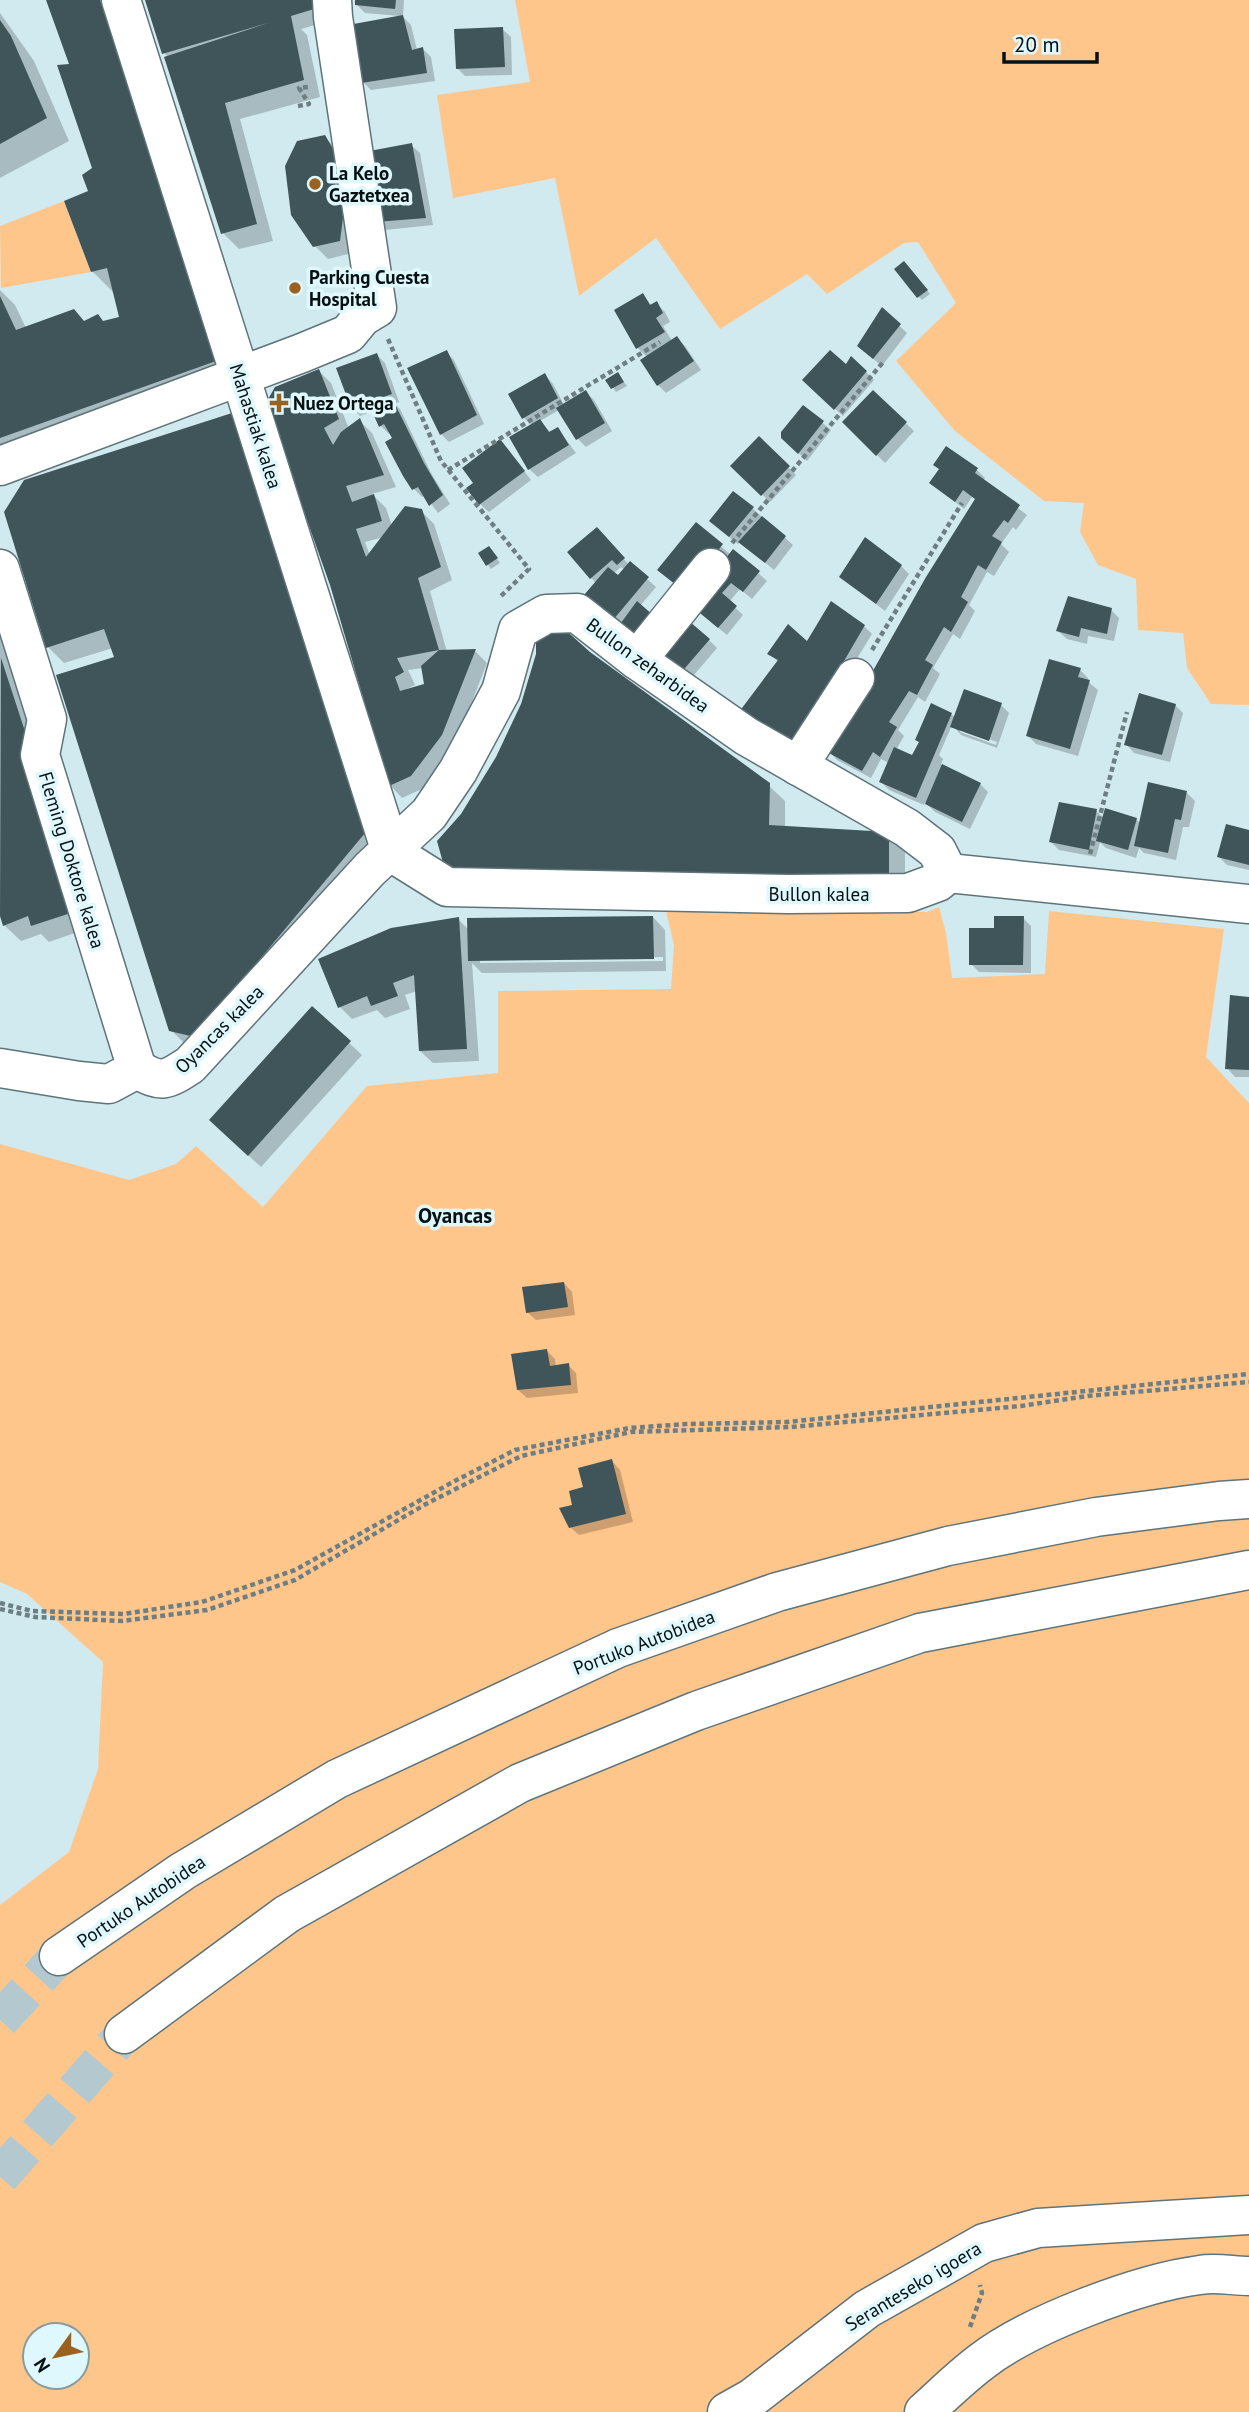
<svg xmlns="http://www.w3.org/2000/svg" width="1249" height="2412" font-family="'PT Sans',sans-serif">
<rect width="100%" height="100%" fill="#d1eaf0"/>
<g fill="#ffc68c" fill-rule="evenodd">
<polygon points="515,0 1249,0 1249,705 1211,704 1187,668 1183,633 1138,630 1136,579 1098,565 1080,532 1084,503 1044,501 955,431 896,361 956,303 918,242 904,243 827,294 807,274 720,329 656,238 579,296 555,178 453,198 437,95 530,82"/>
<polygon points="64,201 91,272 1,288 0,226"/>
<path d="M665,907L927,912L939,907L946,933L952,978L1045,974L1049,911L1224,929L1206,1057L1249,1103V2412H0V1905L69,1852L98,1769L103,1662L27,1594L0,1582V1144L129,1180L176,1164L196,1146L263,1207L367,1086L498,1073V991L671,989L674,945ZM35,2335H77V2377H35Z"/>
</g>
<g fill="#0003" fill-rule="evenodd">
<polygon points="48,0 114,0 241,383 0,468 0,290 15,305 26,328 85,322 104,323 121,318 115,294 92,271 91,192 94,169 71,65"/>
<polygon points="147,0 334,0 336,19 301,29 307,35 320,97 240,119 273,241 239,249 223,233 168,57 164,53"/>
<polygon points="357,0 404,0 403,17 411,25 417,50 423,49 431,57 435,81 371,90 363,82 400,16 365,13 357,5"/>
<polygon points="0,13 34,61 69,141 0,178"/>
<polygon points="502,29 511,37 512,75 465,76 457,68"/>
<polygon points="325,137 337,150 352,253 328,259 315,246"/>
<polygon points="411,145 420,153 433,225 385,230 377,222"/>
<polygon points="908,266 930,294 922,300 919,297"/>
<polygon points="643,295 652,306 657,304 665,312 670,322 663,326 672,341 677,338 685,346 701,370 666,393 658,385 647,357 638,348"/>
<polygon points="883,310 907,333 882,366 867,354"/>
<polygon points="446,352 454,360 484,424 449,442 441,434"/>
<polygon points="377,355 385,363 399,402 395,404 400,409 431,473 450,504 438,513 425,495 422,497 414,489 391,433 389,434 381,426 373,411 360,416 352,407"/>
<polygon points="847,367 866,372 874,380 843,416 812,388"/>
<path d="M319,371L331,383L349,429L360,421L372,433L396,487L372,494L386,508L392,526L421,511L434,524L452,580L430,591L447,652L475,651L487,663L454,748L424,788L402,798L390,785L332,585ZM384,537L370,556L365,542ZM423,668L426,685L408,691L407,689L415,685L408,670Z"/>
<polygon points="618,374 627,386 616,392 608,380"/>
<polygon points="545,375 553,384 564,405 586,392 594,400 612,431 586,447 578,439 559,410 540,421 551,433 558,429 576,453 538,477 529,469 532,426 524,418"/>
<polygon points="873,392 914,431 885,463 845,422"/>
<polygon points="804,407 831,430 807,461 783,438"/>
<polygon points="231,415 380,850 188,1047 171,1030 116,658 113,648 64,663 48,647"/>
<polygon points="759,438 796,475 770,502 733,466"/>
<polygon points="508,450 531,480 489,512 480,504"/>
<path d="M977,470L985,478L983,481L1027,515L1016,530L1013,527L1001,544L1009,552L994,576L987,572L969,605L975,611L960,639L953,634L933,668L940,674L925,702L918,697L898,730L904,736L896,750L913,757L951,714L956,718L1001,705L1009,713L997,748L961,735L952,725L939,755L943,759L941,765L980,784L988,792L970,829L935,812L925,802L924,805L889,790L881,782L889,763L881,759L871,778L837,760L829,751L977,500L972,497L964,509L931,483ZM960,728L997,742L996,745L960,732Z"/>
<polygon points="752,508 793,545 774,570 740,542 738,544 719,529"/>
<polygon points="696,525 731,555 734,552 767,581 752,599 740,589 729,602 743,615 727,635 699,612"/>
<path d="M605,537L629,565L630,564L656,587L640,606L661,624L709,640L717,648L688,682L594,603L596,583L591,578ZM621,567L625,570L618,578L613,574Z"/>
<polygon points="492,552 500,563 491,569 480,554"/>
<polygon points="901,566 909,574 885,611 841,577"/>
<polygon points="1111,610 1119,618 1114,641 1088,636 1087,644 1067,639 1058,631"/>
<polygon points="0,626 98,925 49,942 41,934 21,941 4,925 0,910"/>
<polygon points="864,626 872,634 850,670 778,662 769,653"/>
<polygon points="589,654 768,785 785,801 785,828 888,834 905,850 905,894 462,815 497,758 523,705 538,655"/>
<polygon points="1080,670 1088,678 1087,681 1098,690 1078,756 1036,744 1028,736"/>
<polygon points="1175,705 1183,713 1170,762 1134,753 1126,744"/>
<polygon points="1187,793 1195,801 1189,827 1183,827 1176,860 1144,853 1139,848 1136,858 1106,848 1100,842 1096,857 1059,850 1051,842 1096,811 1104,818 1136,819 1140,823"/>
<polygon points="1249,832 1249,870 1227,865 1219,857"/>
<path d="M653,917L665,930L666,971L482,973L472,963L479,1061L433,1063L420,1051L417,991L405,995L410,1009L385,1018L377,1010L352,1019L340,1007L458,919L469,930ZM663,957V961L480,963V959Z"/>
<polygon points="1023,918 1031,926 1031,973 979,972 971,964 996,930"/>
<polygon points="1249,998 1249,1077 1235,1077 1227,1068"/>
<polygon points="312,1008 362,1055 261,1167 223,1132"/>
<polygon points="564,1283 572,1292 575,1315 536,1320 527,1312"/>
<polygon points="547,1351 555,1359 556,1367 568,1365 576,1373 578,1393 527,1398 518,1390"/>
<polygon points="612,1461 620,1470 633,1522 579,1535 570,1527 574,1506 585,1488"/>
</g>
<g fill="#3f5559" fill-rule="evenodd">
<polygon points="46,0 100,0 219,360 0,438 0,296 16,330 74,309 84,321 98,314 103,321 119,317 107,268 91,272 64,201 88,191 82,175 92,168 57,65 69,64"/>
<polygon points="145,0 323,0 324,6 291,16 304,80 225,103 257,224 221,234 164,57 271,22 162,54"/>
<polygon points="355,0 396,0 395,9 355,5"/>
<polygon points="403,15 412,50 423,47 427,73 361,83 348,25"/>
<polygon points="0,20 11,36 47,118 0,144"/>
<polygon points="503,27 505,67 456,69 454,29"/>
<polygon points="325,135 340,161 345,202 340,241 313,247 291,215 285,166 297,141"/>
<polygon points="412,143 426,218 376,222 364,152"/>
<polygon points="904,261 928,290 917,298 894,269"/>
<polygon points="643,293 650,305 657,301 663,313 656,318 665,332 636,349 614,310"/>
<polygon points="882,307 901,324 873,359 857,346"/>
<polygon points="677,336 694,361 657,386 640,360"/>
<polygon points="447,350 477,415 440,435 407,368"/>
<polygon points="830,350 846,364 851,356 867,371 834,410 802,380"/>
<polygon points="377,353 392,394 351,408 336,368"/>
<path d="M319,369L339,419L324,428L333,445L341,432L360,418L384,475L346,486L352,502L374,494L382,521L356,529L366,557L405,506L422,509L441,567L418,578L439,650L476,649L442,735L411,776L389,786L330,585L269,413L267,401L275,387ZM439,650L421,666L424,684L400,691L395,677L404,672L397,658Z"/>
<polygon points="618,372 624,382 611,389 605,380"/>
<polygon points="545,373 558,398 522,419 508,394"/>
<polygon points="586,390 605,423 576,440 556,408"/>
<polygon points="873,390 907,422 876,456 842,422"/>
<polygon points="392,398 424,463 443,495 429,506 418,487 412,490 403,476 385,442 392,438 384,424 379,427 371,409"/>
<polygon points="803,405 824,421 798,454 781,438 781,432"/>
<polygon points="232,413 365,833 195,1037 169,1031 56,675 114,657 104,629 46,648 4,512 24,480"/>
<polygon points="540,419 549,432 558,427 569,445 528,470 509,437"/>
<polygon points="759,436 790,466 761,496 730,466"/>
<polygon points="500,439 525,471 479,505 466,488 473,483 462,468"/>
<polygon points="946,446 978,468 975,473 1020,505 1008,523 1004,520 992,536 1002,542 986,570 978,565 961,597 968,602 951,632 944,627 925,660 933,665 917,695 909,691 889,722 897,727 880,757 873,752 862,771 827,752 926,577 975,499 963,490 955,502 929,483 939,469 933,465"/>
<polygon points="733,491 754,507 729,537 709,521"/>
<polygon points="762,516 786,536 765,563 738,542"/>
<polygon points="696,522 723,544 685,592 657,570"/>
<polygon points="597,527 625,558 617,565 612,560 590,579 567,552"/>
<polygon points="865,537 902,565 876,604 839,577"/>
<polygon points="489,546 498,558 486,566 478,553"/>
<polygon points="733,549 760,571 743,592 731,583 722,593 737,606 718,628 689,604"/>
<polygon points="630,561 649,577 613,620 584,595 608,567 618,575"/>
<polygon points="1068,596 1112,608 1107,634 1081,628 1079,637 1056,631"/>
<polygon points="637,601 662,623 644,647 618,627"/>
<polygon points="831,601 865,625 795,745 736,716 778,660 767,654 788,624 807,641"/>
<polygon points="683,616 710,639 679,675 652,653"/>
<polygon points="561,626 590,652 770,783 769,825 889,832 889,878 445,870 437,841 461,814 496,757 521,704 536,654 536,633"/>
<polygon points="1,658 83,909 31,926 28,916 3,926 0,916"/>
<polygon points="1049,659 1081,668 1078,677 1090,680 1070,749 1026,736"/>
<polygon points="964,689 1002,703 989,741 950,727"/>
<polygon points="1139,693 1176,704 1162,755 1124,745"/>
<polygon points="931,703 952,713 916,798 879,782 894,747 912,755 919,742 915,740"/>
<polygon points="942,764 981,783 962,822 925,804"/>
<polygon points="1148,782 1187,791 1181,820 1175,819 1168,853 1134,846"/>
<polygon points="1059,802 1097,809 1089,850 1049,842"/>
<polygon points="1105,808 1137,818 1128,850 1096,841"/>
<polygon points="1226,824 1249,830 1249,865 1217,857"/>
<polygon points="653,916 654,959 468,961 467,918"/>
<polygon points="994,916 1024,916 1023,965 969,965 969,928 994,928"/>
<polygon points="459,917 467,1049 419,1051 414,975 393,983 398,996 371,1006 367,996 338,1008 318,959 391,928"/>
<polygon points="1230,995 1249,997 1249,1070 1225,1069"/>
<polygon points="312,1006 351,1041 248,1156 209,1120"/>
<polygon points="564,1282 568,1307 526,1313 522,1287"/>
<polygon points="547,1349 550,1366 569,1363 571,1385 517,1390 511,1354"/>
<polygon points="612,1459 626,1514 569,1528 559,1508 572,1505 569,1491 583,1487 578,1468"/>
</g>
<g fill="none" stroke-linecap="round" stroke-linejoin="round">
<g stroke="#b3c9cf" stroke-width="38" stroke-dasharray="38 19" stroke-linecap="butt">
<polyline points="0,2020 59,1956"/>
<polyline points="0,2177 124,2034"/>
</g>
<defs>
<g id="minor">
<polyline points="121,0 391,852"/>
<polyline points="0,466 302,353 348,334 362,317 377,308 333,17 332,0"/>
<polyline points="0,569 47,719 40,755 137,1069"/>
<polyline points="637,660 711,568"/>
<polyline points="798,766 855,678"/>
<polyline points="391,852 447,887 788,894 908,893 938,882 948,873"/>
<polyline points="948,873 1249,904"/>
<polyline points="0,1068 79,1081 109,1084 137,1069"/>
<path d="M137,1069C162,1084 167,1080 190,1065L370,869L429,814L458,771L501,691L518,630L546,614L577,613L637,660L746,736L907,828L937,851L948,873"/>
<polyline points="727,2412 752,2398 867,2309 984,2243 1038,2228 1249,2215"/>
<path d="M924,2412C943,2395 961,2377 981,2362C1030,2324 1139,2283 1200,2275C1216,2272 1233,2276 1249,2276"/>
</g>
<g id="highway">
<polyline points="59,1956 183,1871 337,1779 618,1648 777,1592 948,1546 1096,1517 1219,1501 1249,1499"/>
<polyline points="124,2034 287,1914 520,1783 696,1711 920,1633 1249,1570"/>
</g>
</defs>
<use href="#minor" stroke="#5e7479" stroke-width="41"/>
<use href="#highway" stroke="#5e7479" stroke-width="41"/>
<g stroke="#6e7f83" stroke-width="4.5" stroke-dasharray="5 3.5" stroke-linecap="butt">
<polyline points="298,106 309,104 299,88 308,87"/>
<polyline points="388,339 441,461 529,569 500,597"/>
<polyline points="448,470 660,342"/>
<polyline points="732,543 884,361"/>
<polyline points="872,650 962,503"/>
<polyline points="1090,854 1127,712"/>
<polyline points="0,1603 32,1611 123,1614 202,1602 295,1570 451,1483 515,1450 629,1428 687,1424 787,1422 1249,1374"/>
<polyline points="0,1609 35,1617 122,1621 207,1610 295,1580 426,1504 521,1456 631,1432 791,1427 1021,1406 1088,1396 1249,1382"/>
<polyline points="970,2327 982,2293 980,2285"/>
</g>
<use href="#minor" stroke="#fff" stroke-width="38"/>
<use href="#highway" stroke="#fff" stroke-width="38"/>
</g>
<g fill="#9b621f" stroke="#def8fd" stroke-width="2.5">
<circle cx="315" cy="184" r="7"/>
<circle cx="295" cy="288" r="7"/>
<path d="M275.5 392.5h7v7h7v7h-7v7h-7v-7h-7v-7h7z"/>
</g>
<g text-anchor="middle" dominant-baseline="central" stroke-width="7" stroke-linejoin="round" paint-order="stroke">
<g font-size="19" font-weight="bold" fill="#081012" stroke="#def8fd" text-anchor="start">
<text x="329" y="173">La Kelo<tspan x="329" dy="22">Gaztetxea</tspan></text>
<text x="309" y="277">Parking Cuesta<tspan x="309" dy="22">Hospital</tspan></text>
<text x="293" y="403">Nuez Ortega</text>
</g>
<g font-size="19" fill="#081012" stroke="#def8fd">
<text transform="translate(256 426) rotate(72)">Mahastiak kalea</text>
<text transform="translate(648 665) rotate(36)">Bullon zeharbidea</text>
<text transform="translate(72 860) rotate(73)">Fleming Doktore kalea</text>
<text x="819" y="894">Bullon kalea</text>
<text transform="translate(219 1029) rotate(-45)">Oyancas kalea</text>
<text transform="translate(644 1642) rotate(-21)">Portuko Autobidea</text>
<text transform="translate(141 1901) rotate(-34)">Portuko Autobidea</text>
<text transform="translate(913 2286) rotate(-31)">Seranteseko igoera</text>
</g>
<g font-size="21" font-weight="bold" fill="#081012" stroke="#def8fd">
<text x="455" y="1215">Oyancas</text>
</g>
</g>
<g transform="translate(56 2356) rotate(237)"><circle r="33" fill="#def8fd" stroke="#889b9f" stroke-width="2"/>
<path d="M0-5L12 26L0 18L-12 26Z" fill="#9b621f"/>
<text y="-10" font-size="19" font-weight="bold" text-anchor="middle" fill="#081012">N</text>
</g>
<path d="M1004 52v10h93v-10" fill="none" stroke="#081012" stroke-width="3.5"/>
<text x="1014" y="52" font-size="21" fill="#081012" stroke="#def8fd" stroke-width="5" paint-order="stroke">20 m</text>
</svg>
